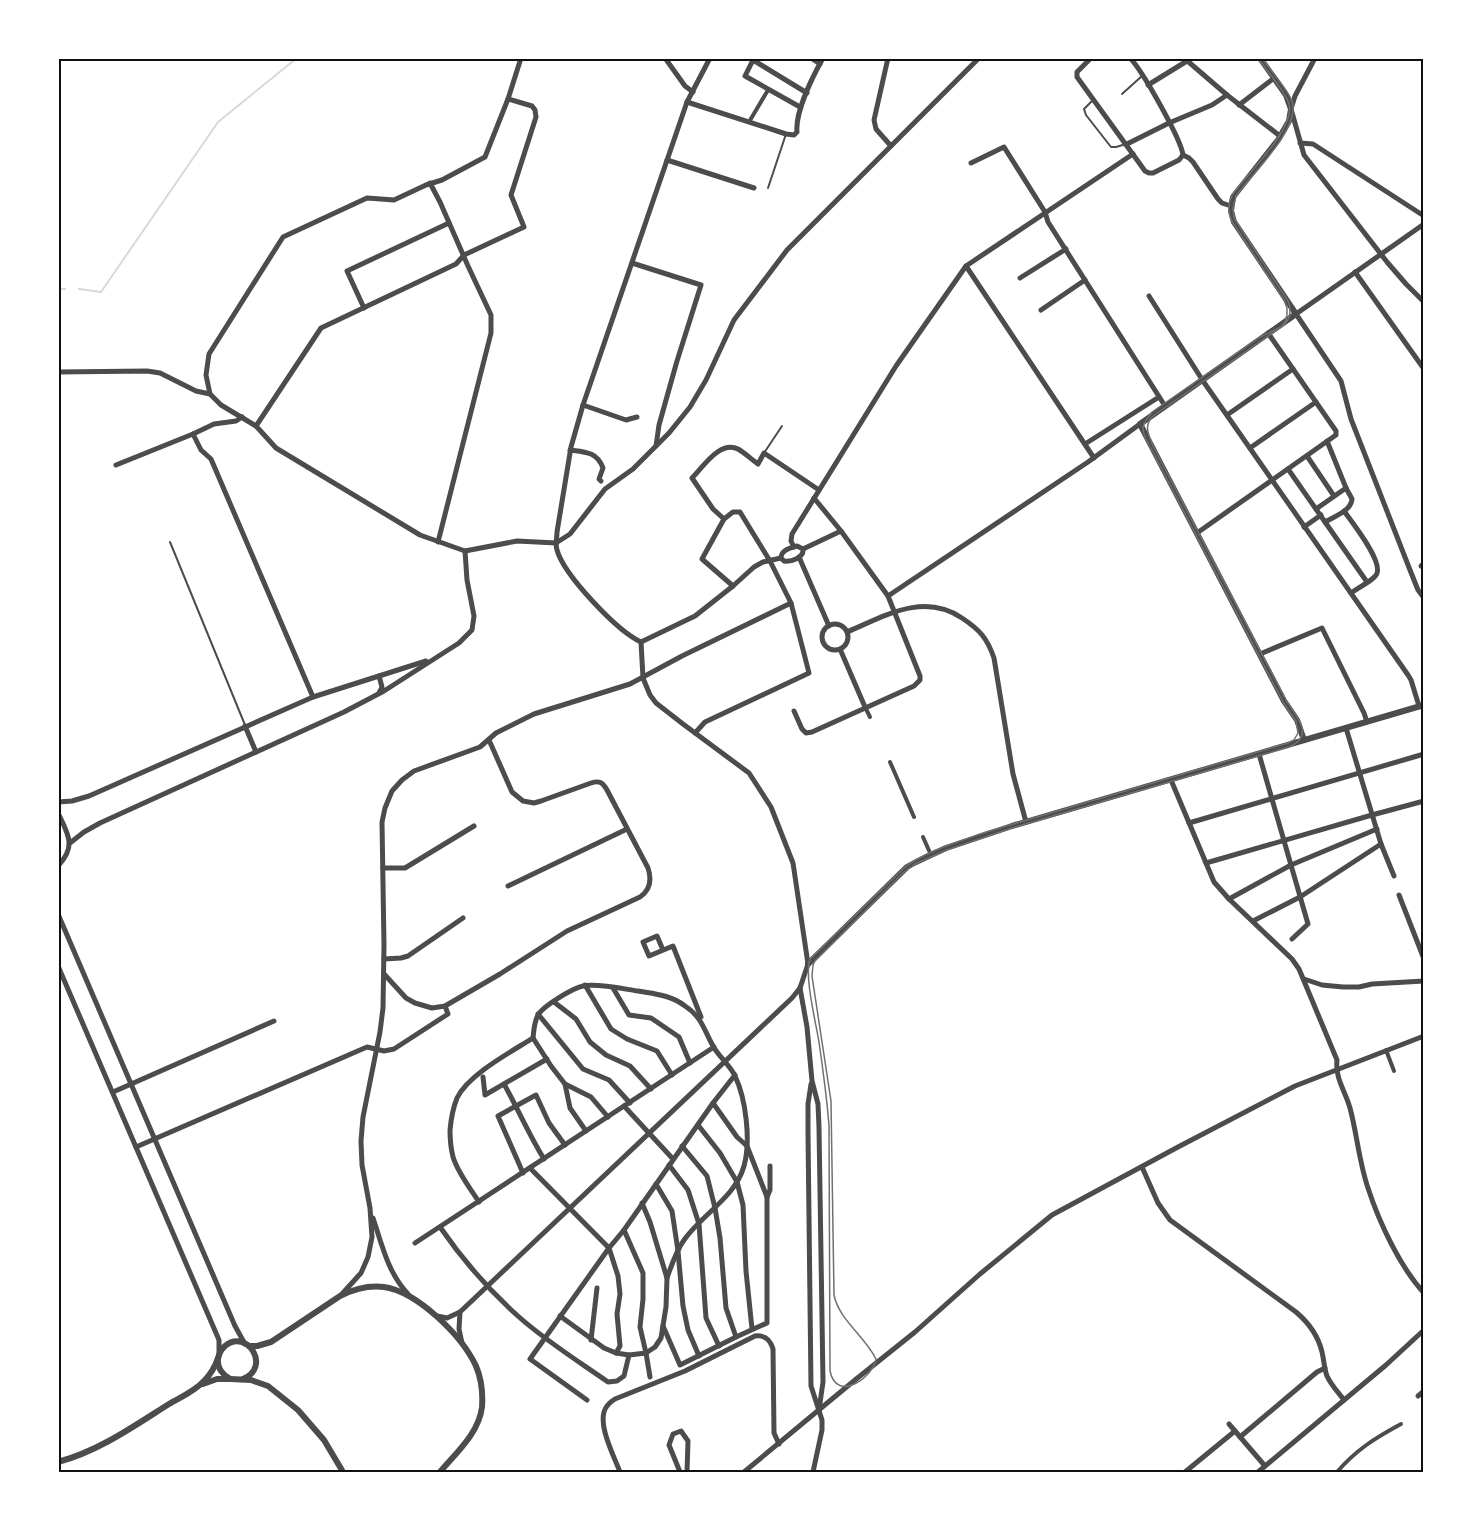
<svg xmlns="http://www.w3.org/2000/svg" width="1482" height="1531" font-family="'DM Sans',sans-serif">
<rect width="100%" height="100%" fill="#fff"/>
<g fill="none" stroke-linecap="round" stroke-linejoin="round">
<g stroke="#d9d9d9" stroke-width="2">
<polyline points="58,289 65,289"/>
<polyline points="79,289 101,292 218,122 297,58"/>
</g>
<g stroke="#4c4c4c" stroke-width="2">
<polyline points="1122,94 1142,76"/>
<polyline points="1093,100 1084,109 1086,115 1111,147 1116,147 1126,144"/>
<polyline points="768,188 786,134"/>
<polyline points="764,453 782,426"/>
<polyline points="170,542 245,725"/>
</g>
<g stroke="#4c4c4c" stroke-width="4">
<polyline points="749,122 768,90"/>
<polyline points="865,707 870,717"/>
<polyline points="890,762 914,817"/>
<polyline points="923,837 931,855"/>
<polyline points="1386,1050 1394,1071"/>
<path d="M1337,1472C1356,1450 1375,1438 1401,1424"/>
</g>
<g stroke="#4c4c4c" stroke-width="5">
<polyline points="665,58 685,86 693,92"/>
<polyline points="811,58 820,64"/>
<polyline points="888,58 874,120 876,129 891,146"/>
<polyline points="1091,58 1077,72 1077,77 1145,171 1149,173 1153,173 1179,160 1183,155"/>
<path d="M1130,58C1142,70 1181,139 1183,155"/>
<polyline points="1184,58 1227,95 1280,136"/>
<polyline points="1315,58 1295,96 1291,109 1304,155 1387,262 1406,284 1424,302"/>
<polyline points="1148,85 1187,61"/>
<path d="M687,102L786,134L794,135L797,132C795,112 813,76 823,58"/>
<polyline points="1239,105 1274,78"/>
<polyline points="800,107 745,76 753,60 807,93"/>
<polyline points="1300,143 1313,144 1424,216"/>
<polyline points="1127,144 1169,123 1212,105 1227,95"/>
<polyline points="1183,155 1189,158 1193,162 1218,199 1222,203 1231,206"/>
<polyline points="667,160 754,188"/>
<polyline points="971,163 1004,147 1045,212 1048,222 1165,406"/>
<polyline points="430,183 440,202 468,266 491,315 491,333 438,542"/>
<polyline points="1424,224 1296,314 1341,381 1351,419 1410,570 1418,590 1424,598"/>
<polyline points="632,263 701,285 677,361 659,425 656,446"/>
<polyline points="966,266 1094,458"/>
<polyline points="1355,272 1424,369"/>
<polyline points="1020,278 1066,249"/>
<polyline points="1149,296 1203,381 1408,675 1411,680 1419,706"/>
<polyline points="364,308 347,271 449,223"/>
<polyline points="1041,310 1085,280"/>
<polyline points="58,372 147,371 160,373 196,391 210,394 221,405 256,426 276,448 420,535 465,551 517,541 556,543"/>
<polyline points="210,394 206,375 209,354 283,237 367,198 394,200 426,185 442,180 485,157 508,99 521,58"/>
<polyline points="583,405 626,420 637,417"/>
<polyline points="1227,415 1293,369"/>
<polyline points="256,426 321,328 456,264 464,255 524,227 511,195 536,117 535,110 532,106 508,99"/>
<polyline points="193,434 201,450 211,459 313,697"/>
<polyline points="1085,444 1159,397"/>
<polyline points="1250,448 1316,402"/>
<path d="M570,450C586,452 597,452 603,468L599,479L601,481"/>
<polyline points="1307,456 1334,496"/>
<polyline points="116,465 193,434 214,424 236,421 242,417"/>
<path d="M1288,469L1325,522C1335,516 1351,511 1352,499L1346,488L1327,441"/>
<polyline points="1316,509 1346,488"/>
<path d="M1344,511C1352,522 1382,560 1377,573C1376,579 1356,589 1351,593"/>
<path d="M724,519L713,509L692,478C703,467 720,440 738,449C745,453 751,459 758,464L764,453L819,490"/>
<polyline points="1325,522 1367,582"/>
<polyline points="1304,527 1321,515"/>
<polyline points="1197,533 1336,435 1336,431 1268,333"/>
<polyline points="556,543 570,534 605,489 633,469 669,433 690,407 706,380 734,320 787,250 979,58"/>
<polyline points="794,547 791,541 792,534 896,366 966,266 1133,154"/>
<polyline points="803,549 841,531"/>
<polyline points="799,557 829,626"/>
<polyline points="1421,566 1424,563"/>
<polyline points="888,596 1088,462 1140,424"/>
<circle cx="835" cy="637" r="13"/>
<path d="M847,632C885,616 923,592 962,618C980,630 987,638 994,658L1013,774L1026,822"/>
<path d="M641,642C617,631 564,575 557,550C555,544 557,538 557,532L571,447L583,405L687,102L710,58"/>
<path d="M641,642L695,616L733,586L754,567L763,562L781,558L784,561C791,562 804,558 803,549L797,546C790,548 781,550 781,558"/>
<polyline points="840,649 865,707"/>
<polyline points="1260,654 1322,628 1364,713 1367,722"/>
<polyline points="379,693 382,687 379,676"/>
<polyline points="794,711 802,729 806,733 812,732 914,686 920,680 920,676 888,596 841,531 814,498"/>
<polyline points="245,726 256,752"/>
<polyline points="1346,728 1381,844 1394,876"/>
<polyline points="695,733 705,722 809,673 791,603 770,561 740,512 733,512 724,519 702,559 733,586"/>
<polyline points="1259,754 1308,924 1292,939"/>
<path d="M1171,780L1214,882L1229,899L1292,959L1299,969L1337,1060C1335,1079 1345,1090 1350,1108C1357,1134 1359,1162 1368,1188C1379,1222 1400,1267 1424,1293"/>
<polyline points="58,802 72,801 89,796 313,697 426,661"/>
<path d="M58,813C68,834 77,846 58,866"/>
<polyline points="1189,823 1424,754"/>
<polyline points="70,843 84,832 100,823 344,712 384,691 459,643 472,630 474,616 467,580 465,551"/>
<polyline points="1206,863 1372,815 1424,801"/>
<polyline points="383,868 405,868 474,826"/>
<polyline points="508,886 627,829"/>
<polyline points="1399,895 1424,959"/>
<polyline points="1229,899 1291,865 1377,829"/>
<polyline points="58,914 235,1326 245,1344"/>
<polyline points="1253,921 1300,897 1381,844"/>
<polyline points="663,950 657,936 643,942 649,956 673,946 701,1017"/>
<polyline points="384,959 401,958 408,956 463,918"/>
<polyline points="58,966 216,1333 219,1340 219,1354"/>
<path d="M385,975L406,998L415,1003L432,1008L445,1006L500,974L567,931L640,897C650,890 652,880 648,868L607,790C603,783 600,780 591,783L541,801L534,803L523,801L512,792L489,740"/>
<polyline points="1304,979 1322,985 1343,987 1359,987 1372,984 1424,981"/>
<polyline points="585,985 611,1029 627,1039 657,1051 672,1075"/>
<polyline points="613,988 629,1015 651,1018 679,1037 690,1063"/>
<polyline points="800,988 807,1027 812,1081 818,1104 819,1127 823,1382 819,1410"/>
<polyline points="554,1002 576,1019 590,1042 606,1055 630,1066 651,1089"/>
<polyline points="538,1014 583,1069 609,1080 630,1103"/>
<path d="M533,1038C534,1030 534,1022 538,1015C543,1006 573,988 583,986C597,983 624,989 638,991C655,994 671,995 685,1006C702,1017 704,1030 713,1046C719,1057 730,1065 735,1076C746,1099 751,1141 744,1166C735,1198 702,1214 684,1240C676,1251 672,1264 667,1278"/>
<polyline points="533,1038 551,1066 565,1084 570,1108 586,1131"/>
<polyline points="483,1077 485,1095 547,1059"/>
<path d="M504,1084C518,1109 529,1135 544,1159"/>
<polyline points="565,1084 591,1097 608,1117"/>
<polyline points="811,1084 808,1104 808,1133 811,1386 822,1420 822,1430 813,1472"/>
<polyline points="113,1092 274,1021"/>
<polyline points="624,1106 673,1159"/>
<polyline points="698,1125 720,1153 737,1182 743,1205 746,1271 752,1329"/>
<polyline points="682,1146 707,1176 715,1208 720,1238 726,1308 736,1337"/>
<polyline points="136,1147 367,1047 384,1051 394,1049 448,1014 445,1006"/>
<polyline points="669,1165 688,1190 699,1224 706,1318 719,1346"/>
<path d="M1142,1167L1158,1203L1170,1220L1296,1312C1309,1323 1318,1335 1322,1352C1324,1360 1324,1368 1327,1376C1331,1385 1338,1392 1344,1400"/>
<polyline points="530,1168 609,1248 618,1276 620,1294 617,1314 620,1346 616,1353"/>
<polyline points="523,1173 498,1116 536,1095 549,1123 565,1145"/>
<polyline points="656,1184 672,1211 678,1251 683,1306 688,1330 699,1356"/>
<polyline points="767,1197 770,1190 770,1166"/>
<path d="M479,1202C470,1188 458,1173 453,1157C451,1149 450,1138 450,1130C451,1119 453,1108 457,1098C469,1074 511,1052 533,1038"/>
<path d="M373,1218C382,1245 388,1273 408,1294"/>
<path d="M440,1227C462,1259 490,1291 519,1317C546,1341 578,1361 608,1382L617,1381L624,1376L629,1355"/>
<polyline points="624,1230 643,1273 643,1299 640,1327 646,1353 650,1377"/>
<polyline points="415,1243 714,1047"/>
<polyline points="342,1294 361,1273 368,1257 372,1237 370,1208 362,1165 361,1141 363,1117 380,1032 383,1008 384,945 382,822 385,808 392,791 402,780 414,771 480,747 496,733 534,714 630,684 682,656 791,603"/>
<polyline points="460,1312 459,1329 462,1343"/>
<polyline points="437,1316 447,1318 460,1312 792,998 800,988 808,964 793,863 771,807 749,773 683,724 656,703 650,695 643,678 641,642"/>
<polyline points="560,1316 604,1348 616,1353 629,1355 646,1353 655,1347 661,1338 666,1307 667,1278 650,1222 642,1203"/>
<polyline points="663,1326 680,1365 736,1337 767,1323 767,1197 747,1146 737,1137 713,1103"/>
<polyline points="591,1340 597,1288"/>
<polyline points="1418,1396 1424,1391"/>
<polyline points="587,1400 530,1359 609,1248 624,1230 713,1103 735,1075"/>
<polyline points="1229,1424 1265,1466"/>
<polyline points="1240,1437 1317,1372 1325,1368"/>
<path d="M620,1472C614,1456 595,1421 607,1406C609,1403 612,1401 615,1399L685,1371L755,1336C765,1335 770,1339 773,1349L774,1433L779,1444"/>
<polyline points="680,1472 669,1445 673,1434 681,1431 688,1441 687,1472"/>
<polyline points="744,1472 855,1380 915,1332 980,1274 1052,1215 1178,1147 1295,1086 1424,1036"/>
<polyline points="1185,1472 1235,1431"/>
<polyline points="1258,1472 1386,1365 1424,1330"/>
</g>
<g stroke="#4c4c4c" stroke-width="6">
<polyline points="1260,58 1286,95 1291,109 1289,121 1278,140 1233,197 1231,211 1234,222 1296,314 1140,424 1284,701 1297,720 1304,740"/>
<polyline points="808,964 907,867 916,862 946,848 1012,826 1424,705"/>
<path d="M249,1346H257L271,1342L340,1296C354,1289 368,1285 384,1287C418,1292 462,1336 476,1366C481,1378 483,1393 482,1407C479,1433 456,1453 440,1472"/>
<path d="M229,1378C222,1374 217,1368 218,1359C219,1354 221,1349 225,1346C247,1328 272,1367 243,1379"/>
<polyline points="203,1384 217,1379 230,1379 251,1380 268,1386 298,1410 324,1440 343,1472"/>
<path d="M58,1462C99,1451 134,1426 169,1404C181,1397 195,1391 204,1381C211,1374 215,1367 218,1358"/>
</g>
<path stroke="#707070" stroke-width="1.5" d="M1258,58C1267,71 1282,88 1288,101C1300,125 1245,176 1232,195C1227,205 1228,214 1233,223L1284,300L1287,308V315L1285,322L1281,327L1260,337L1152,412C1146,421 1140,425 1145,437L1283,702L1296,721L1298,733L1294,740L1288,743L986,832C961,841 925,851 904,868L810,959C804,976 816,1023 819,1042C823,1070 827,1098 829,1126L830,1371C837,1404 874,1376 876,1359C865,1336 839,1320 834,1295L831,1101L812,976L813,965L815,961L903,873L915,864L947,850L1012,828L1289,747C1316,735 1296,716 1286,700L1153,446C1149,435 1143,426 1153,416L1284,325C1290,318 1292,310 1288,301L1234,218L1233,208L1236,196C1250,176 1302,127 1292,101C1287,88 1270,70 1262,58"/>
</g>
<rect width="1482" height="1531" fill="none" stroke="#ffffff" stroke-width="120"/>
<rect x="60" y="60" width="1362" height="1411" fill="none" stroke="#111" stroke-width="2"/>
</svg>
